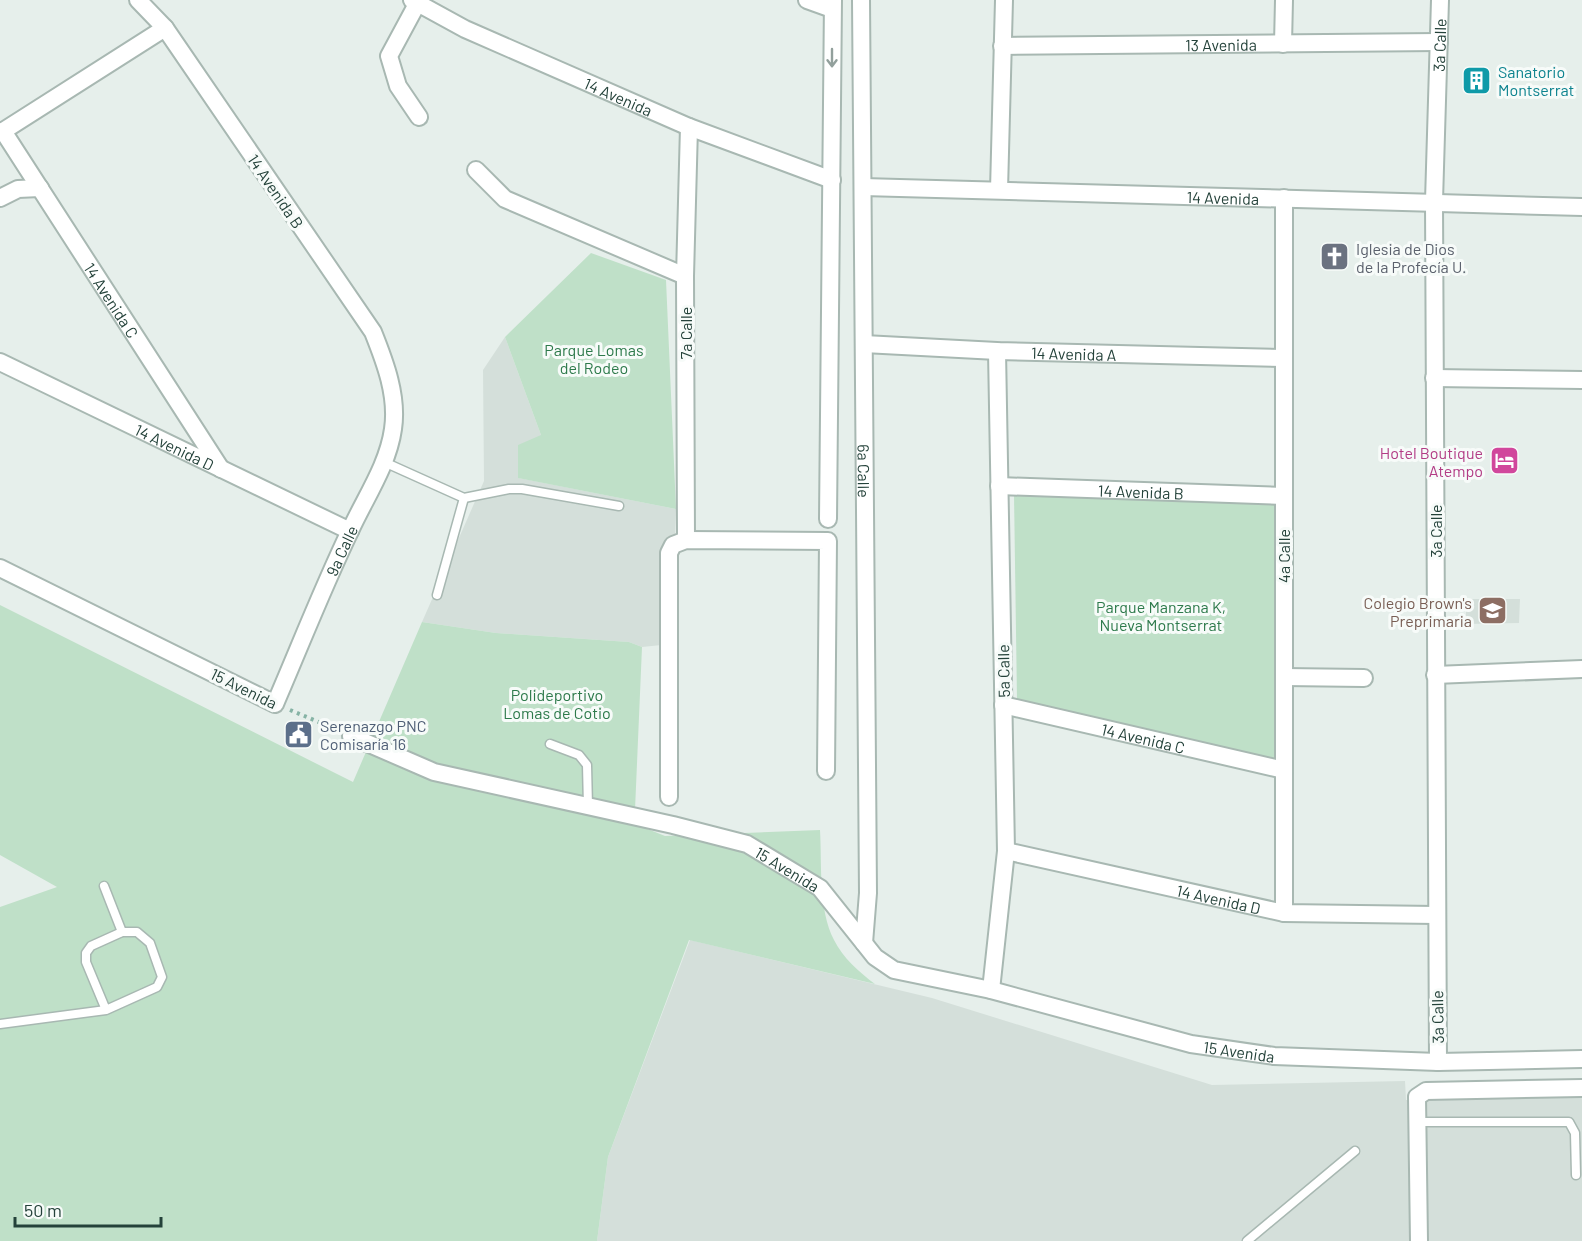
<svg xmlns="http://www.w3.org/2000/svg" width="1582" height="1241" font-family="Barlow,sans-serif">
<rect width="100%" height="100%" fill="#e6efeb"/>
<g fill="#d4dfda">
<polygon points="505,337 541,435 519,478 676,509 671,644 642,647 629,642 496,633 422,622 484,481 483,370"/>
<polygon points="1466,599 1520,599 1519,623 1466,624"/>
<polygon points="690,940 932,998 1212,1085 1405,1081 1406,1100 1582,1095 1582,1241 597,1241 608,1157"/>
</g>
<g fill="#bfe0c8">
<polygon points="591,253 666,280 676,509 518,478 518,445 541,435 505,337"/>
<polygon points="1014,494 1276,505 1274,759 1017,700"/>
<path d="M0,605L353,782L422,622L496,633L629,642L642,647L635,810L645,828L665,836L820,830C822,864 818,909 834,940C843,958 859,972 875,984L689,940L608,1157L597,1241H0V907L57,887L0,855Z"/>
</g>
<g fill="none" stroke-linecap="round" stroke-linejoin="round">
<defs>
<g id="lane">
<polyline points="384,462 464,498 509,489 522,489 619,506"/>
<polyline points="437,595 464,498"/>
<polyline points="550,744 579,755 587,765 588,807"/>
<polyline points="104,886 122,932"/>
<polyline points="0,1024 106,1010 157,987 162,977 150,943 137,932 122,932 91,946 86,953 86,962 106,1010"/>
<polyline points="1417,1122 1569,1122 1575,1133 1576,1175"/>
<polyline points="1247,1241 1355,1151"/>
</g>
<g id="street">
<path id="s1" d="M412,0L465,29L689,127L832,180"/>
<polyline points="807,0 832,9"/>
<path id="s2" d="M861,0L868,893L864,943"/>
<polyline points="417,4 389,56 398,86 419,117"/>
<polyline points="1283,44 1284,0"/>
<path id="s3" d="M1002,46L1439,42"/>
<path id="s4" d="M3,131L221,469"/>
<polyline points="0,133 165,28"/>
<polyline points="476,170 505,199 685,276"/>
<path id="s5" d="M863,187L1582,207"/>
<polyline points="999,190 1004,0"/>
<polyline points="0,198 18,189 40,188"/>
<polyline points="1284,198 1284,913"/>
<path id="s6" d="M864,344L997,351L1283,358"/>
<path id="s7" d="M0,362L350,531"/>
<polyline points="1434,378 1582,380"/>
<path id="s8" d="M999,486L1283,496"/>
<polyline points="828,519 833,0"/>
<polyline points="686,540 685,276 689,127"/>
<path id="s9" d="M0,568L275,704C300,646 323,587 350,531C365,498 388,465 393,429C398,396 385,362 373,332L165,28L138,0"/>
<polyline points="1435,675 1582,669"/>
<polyline points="1284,677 1364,678"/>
<path id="s10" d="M1003,705L1284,770"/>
<path id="s11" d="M351,736L434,772L673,825L747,844L820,888L875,957L894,970L991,990L1191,1044L1274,1056L1438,1062L1582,1059"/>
<polyline points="669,797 669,553 673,545 686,540 828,541 826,771"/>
<path id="s12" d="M1006,851L1284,913L1436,915"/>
<polyline points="991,990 1006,851 997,351"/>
<path id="s13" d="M1438,1062L1434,201L1440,0"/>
<polyline points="1419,1241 1417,1097 1426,1091 1582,1088"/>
</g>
</defs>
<use href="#lane" stroke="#a8b8b2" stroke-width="11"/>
<use href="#street" stroke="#a8b8b2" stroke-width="20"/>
<polyline stroke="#86b3a5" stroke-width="4" stroke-dasharray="3 4.5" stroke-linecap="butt" points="290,710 338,730"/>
<use href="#lane" stroke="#fff" stroke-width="8"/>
<use href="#street" stroke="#fff" stroke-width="16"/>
</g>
<defs><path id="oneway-shaft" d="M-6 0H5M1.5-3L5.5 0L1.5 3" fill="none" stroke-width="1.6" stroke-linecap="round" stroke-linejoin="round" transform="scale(1.5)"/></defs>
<use stroke="#92a09c" href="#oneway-shaft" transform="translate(832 58) rotate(90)"/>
<defs>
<symbol id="building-square" viewBox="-11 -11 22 22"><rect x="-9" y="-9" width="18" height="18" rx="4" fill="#0f9aa8" stroke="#f7fbf9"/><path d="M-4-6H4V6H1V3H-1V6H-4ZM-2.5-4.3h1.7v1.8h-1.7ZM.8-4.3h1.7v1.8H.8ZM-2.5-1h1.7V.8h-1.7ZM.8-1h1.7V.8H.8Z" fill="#fff"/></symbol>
<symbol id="church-square" viewBox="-11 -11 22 22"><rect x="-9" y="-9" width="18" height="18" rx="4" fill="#6b7280" stroke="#f7fbf9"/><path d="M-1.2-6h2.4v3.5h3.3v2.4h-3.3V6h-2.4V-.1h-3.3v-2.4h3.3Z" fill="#fff"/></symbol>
<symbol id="hotel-square" viewBox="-11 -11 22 22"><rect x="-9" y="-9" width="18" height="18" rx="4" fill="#d1479c" stroke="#f7fbf9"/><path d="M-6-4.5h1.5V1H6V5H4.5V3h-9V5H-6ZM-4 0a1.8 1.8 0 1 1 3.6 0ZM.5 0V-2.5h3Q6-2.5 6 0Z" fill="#fff"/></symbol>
<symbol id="school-square" viewBox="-11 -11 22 22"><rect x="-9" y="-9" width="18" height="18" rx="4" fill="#8d6e63" stroke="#f7fbf9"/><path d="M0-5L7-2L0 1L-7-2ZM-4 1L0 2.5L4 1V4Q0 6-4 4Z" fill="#fff"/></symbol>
<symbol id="civic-square" viewBox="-11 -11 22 22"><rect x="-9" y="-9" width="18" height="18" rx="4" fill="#5c6f8a" stroke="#f7fbf9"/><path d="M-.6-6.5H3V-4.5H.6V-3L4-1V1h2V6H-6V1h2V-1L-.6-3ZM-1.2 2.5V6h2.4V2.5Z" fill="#fff"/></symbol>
</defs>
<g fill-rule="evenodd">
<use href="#building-square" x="1460" y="64" width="33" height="33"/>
<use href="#church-square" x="1318" y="240" width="33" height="33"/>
<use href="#hotel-square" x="1488" y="444" width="33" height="33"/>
<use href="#school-square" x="1476" y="594" width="33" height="33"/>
<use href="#civic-square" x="282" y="718" width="33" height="33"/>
</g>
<g text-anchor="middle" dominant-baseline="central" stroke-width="6" stroke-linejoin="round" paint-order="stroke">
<g font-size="16" fill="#24423a" stroke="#f7fbf9">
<text stroke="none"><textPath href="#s3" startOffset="219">13 Avenida</textPath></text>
<text stroke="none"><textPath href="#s13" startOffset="1017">3a Calle</textPath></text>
<text stroke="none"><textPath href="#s1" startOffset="228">14 Avenida</textPath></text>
<text transform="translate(276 191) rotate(56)">14 Avenida B</text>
<text stroke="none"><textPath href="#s5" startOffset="360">14 Avenida</textPath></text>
<text stroke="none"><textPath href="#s4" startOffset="201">14 Avenida C</textPath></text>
<text transform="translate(685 333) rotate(-90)">7a Calle</text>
<text stroke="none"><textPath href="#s6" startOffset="210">14 Avenida A</textPath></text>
<text stroke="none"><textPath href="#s7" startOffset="194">14 Avenida D</textPath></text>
<text stroke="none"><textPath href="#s2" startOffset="471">6a Calle</textPath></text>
<text stroke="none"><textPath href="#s8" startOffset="142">14 Avenida B</textPath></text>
<text transform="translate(1435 531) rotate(-90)">3a Calle</text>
<text stroke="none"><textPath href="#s9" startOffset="474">9a Calle</textPath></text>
<text transform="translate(1283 556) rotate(-90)">4a Calle</text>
<text transform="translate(1003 671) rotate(-91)">5a Calle</text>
<text transform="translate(244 688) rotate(26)">15 Avenida</text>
<text stroke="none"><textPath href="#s10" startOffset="144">14 Avenida C</textPath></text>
<text stroke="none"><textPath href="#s11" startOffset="459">15 Avenida</textPath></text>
<text stroke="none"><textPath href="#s12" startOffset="218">14 Avenida D</textPath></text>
<text transform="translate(1437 1017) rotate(-91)">3a Calle</text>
<text stroke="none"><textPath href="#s11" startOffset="963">15 Avenida</textPath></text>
</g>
<g font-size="16" fill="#0d838f" stroke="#f7fbf9" text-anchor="start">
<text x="1498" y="71">Sanatorio<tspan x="1498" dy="18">Montserrat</tspan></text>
</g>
<g font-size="16" fill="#5b616d" stroke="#f7fbf9" text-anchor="start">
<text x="1356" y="248">Iglesia de Dios<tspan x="1356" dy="18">de la Profecía U.</tspan></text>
</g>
<g font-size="16" fill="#2d7a4b" stroke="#f7fbf9">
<text x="594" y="349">Parque Lomas<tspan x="594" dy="18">del Rodeo</tspan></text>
<text x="1161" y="606">Parque Manzana K,<tspan x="1161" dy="18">Nueva Montserrat</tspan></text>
<text x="557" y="694">Polideportivo<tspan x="557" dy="18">Lomas de Cotio</tspan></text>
</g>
<g font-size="16" fill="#b23c85" stroke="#f7fbf9" text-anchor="end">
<text x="1483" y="452">Hotel Boutique<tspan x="1483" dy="18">Atempo</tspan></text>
</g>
<g font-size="16" fill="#785e54" stroke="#f7fbf9" text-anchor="end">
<text x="1472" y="602">Colegio Brown's<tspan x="1472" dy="18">Preprimaria</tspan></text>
</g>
<g font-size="16" fill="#4e5e75" stroke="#f7fbf9" text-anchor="start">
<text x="320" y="725">Serenazgo PNC<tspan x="320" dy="18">Comisaría 16</tspan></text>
</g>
</g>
<path d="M15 1217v9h146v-9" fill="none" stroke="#24423a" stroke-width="3"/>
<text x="24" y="1217" font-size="18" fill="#24423a" stroke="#f7fbf9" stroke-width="4.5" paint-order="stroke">50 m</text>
</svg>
